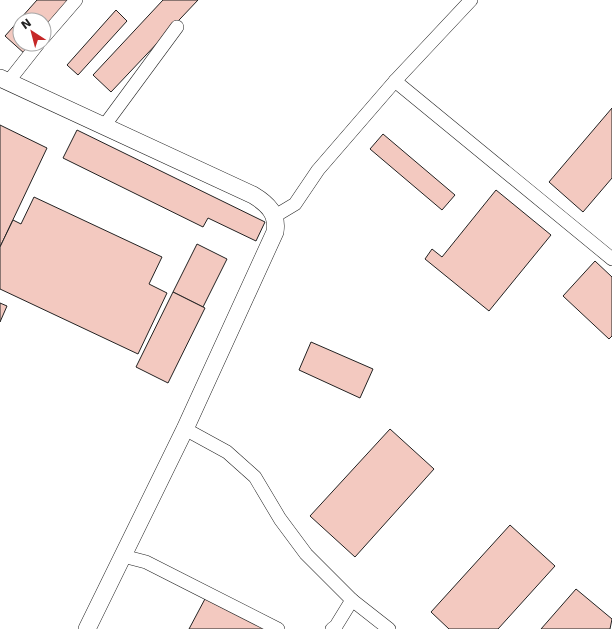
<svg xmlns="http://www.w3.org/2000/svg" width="612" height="629" font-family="'DejaVu Sans',sans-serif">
<rect width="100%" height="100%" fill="#fff"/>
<g fill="#f3c9c0" stroke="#222">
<polygon points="37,0 74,0 44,33 44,20 20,20 20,44 34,44 25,54 5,36"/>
<polygon points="163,0 198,0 111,92 93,75"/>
<polygon points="116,10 127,21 78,75 67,65"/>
<polygon points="612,108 612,178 583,212 549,182"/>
<polygon points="0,125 47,148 0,247"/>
<polygon points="77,130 265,222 256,241 208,218 203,227 63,158"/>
<polygon points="383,134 455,195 442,210 370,149"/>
<polygon points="496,190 551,235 489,311 425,259 432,249 442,257"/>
<polygon points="34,197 162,257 149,284 167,293 138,354 0,289 0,247 13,220 21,224"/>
<polygon points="197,244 227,259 203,307 173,292"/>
<polygon points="595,261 612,277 612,336 609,339 563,296"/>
<polygon points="173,292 205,308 168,383 136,367"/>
<polygon points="0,303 7,306 0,322"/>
<polygon points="311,342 373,369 360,398 299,370"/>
<polygon points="390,429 434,469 355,557 310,516"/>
<polygon points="510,525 555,566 498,629 449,629 431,612"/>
<polygon points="576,589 612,619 610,629 541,629"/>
<polygon points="206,597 267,629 189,629"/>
</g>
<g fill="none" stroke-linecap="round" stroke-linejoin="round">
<defs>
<g id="minor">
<polyline points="44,37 76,0"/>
<polyline points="395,81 612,259"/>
<polyline points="8,82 38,44"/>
<polyline points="104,126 177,27"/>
<polyline points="275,216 295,204 318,170 395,81 471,0"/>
<polyline points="185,429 227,452 255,477 280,519 306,554 352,600 389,629"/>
<polyline points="123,556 146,562 278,629"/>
<polyline points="332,629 336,626 352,600"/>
</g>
<path id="major" d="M0,78L253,195C268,204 278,214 275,232L185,429L87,629"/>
</defs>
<use href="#minor" stroke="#222" stroke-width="14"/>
<use href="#major" stroke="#222" stroke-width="18"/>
<use href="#minor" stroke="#fff" stroke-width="13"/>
<use href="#major" stroke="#fff" stroke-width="17"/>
</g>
<g transform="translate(32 32) rotate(324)"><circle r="19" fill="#ffffff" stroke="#a7a7a7"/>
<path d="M0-3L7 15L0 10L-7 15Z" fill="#c62828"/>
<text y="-6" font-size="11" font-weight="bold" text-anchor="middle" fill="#222222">N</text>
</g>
</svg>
